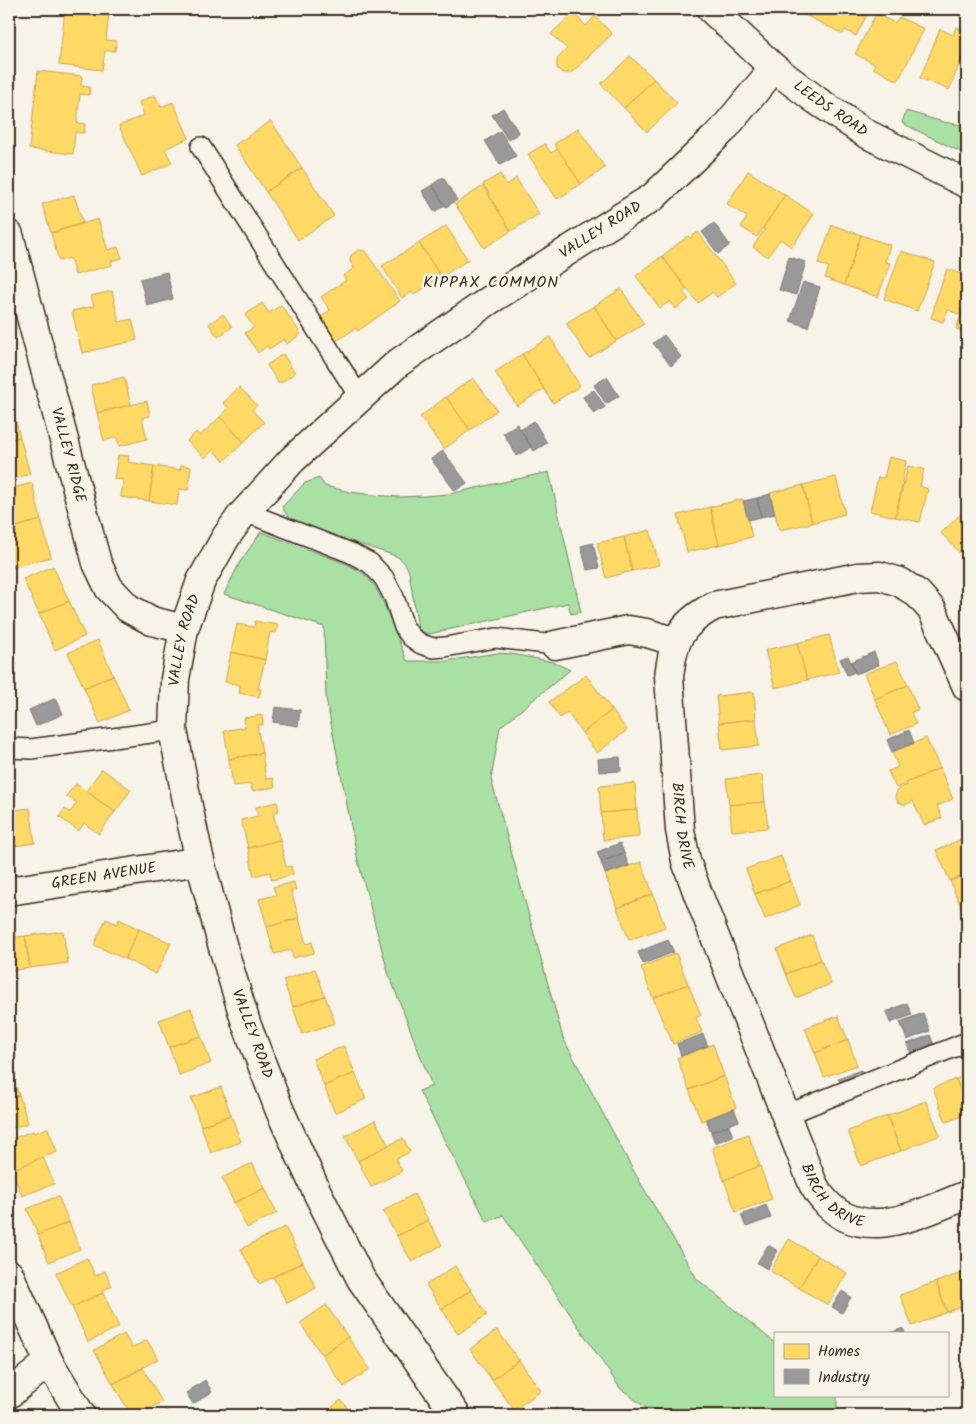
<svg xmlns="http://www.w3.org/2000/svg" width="976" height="1424" font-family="Kalam,sans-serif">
<rect width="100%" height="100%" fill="#f7f3e8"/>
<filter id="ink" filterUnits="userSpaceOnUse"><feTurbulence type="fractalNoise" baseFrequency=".02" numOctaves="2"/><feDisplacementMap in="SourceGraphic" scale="10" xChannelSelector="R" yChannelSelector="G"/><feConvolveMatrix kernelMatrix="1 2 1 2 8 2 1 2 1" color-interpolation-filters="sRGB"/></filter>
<g filter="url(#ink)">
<g fill="#a9e1a5" stroke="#728662">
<polygon points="906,111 943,122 967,126 967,153 961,152 902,123"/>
<path d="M549,472L581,612L571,614L568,603L429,634L422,632L418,628L409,572C406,564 403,560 396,556L294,523L289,518L282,507L305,483L319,478L325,486L350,492L374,495L399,497L424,496L449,494Z"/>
<polygon points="261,532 347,564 362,572 374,585 382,599 407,661 446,661 497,653 512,654 553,662 570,670 500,727 491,779 563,1038 633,1170 697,1279 775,1343 775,1395 837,1395 837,1415 652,1415 650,1411 620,1388 503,1215 487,1222 419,1091 432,1086 388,972 358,861 326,698 324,627 224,594 240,562"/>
</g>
<g fill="#ffd966" stroke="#c4a450">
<polygon points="65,9 119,9 119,14 109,13 106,40 116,41 115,51 105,51 102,70 59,65"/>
<polygon points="808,9 870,9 856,36 845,30 843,34 805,15"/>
<polygon points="573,13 586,26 595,16 612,34 571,73 562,73 557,68 557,59 567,49 551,34"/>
<polygon points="876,14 895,23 899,17 924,29 898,81 873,68 875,64 855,54"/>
<polygon points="956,27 967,31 967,45 949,90 920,78 940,29 953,35"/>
<polygon points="630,56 654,79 624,108 601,84"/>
<polygon points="38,71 82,76 81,86 90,87 89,95 80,94 77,123 85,124 84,133 75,132 73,154 29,149"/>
<polygon points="654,79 677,103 647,132 624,108"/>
<polygon points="155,95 161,107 173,102 189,138 165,149 172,163 142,176 119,126 144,115 139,102"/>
<polygon points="271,121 302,168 266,192 235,145"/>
<polygon points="578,128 605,168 581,184 554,144"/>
<polygon points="545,144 551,153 558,149 581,184 557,199 528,154"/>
<polygon points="302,168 334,216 298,240 266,192"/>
<polygon points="748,171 785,195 757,237 741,227 747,217 727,204"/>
<polygon points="500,174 507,185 516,178 539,214 511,231 489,196 490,195 483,184"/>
<polygon points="483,186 511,231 484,248 455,204"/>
<polygon points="74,195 83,223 51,233 42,204"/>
<polygon points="785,195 814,214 792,247 780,239 768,257 753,247 765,229 763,228"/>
<polygon points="98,219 108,250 118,247 122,258 111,261 112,265 75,275 70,258 59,261 51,233"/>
<polygon points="832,225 861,235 844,285 825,278 829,267 818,264"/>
<polygon points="446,226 468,260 441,277 419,243"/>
<polygon points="698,232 736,283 717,297 713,292 698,303 662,256 688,236 690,238"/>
<polygon points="861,235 890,245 885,262 890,263 878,297 844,285"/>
<polygon points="419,243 441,277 414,295 412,292 402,298 382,266"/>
<polygon points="359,250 365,251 400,301 358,331 356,328 335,342 319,318 330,310 321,297 346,280 343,276 354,268 350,261 351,255"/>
<polygon points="901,251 935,262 917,311 884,299"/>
<polygon points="662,256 686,288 683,292 689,299 676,309 670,301 660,308 636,276"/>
<polygon points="947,269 967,276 967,299 961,315 948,310 943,322 931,318 935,305 934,305"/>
<polygon points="621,289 644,324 616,341 594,306"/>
<polygon points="112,291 119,322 132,319 137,340 82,353 72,311 94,306 91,296"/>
<polygon points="967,299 967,333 956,329"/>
<polygon points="262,303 269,313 281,305 301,334 287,344 284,339 269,349 267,346 258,353 245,333 254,327 245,315"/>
<polygon points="594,306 616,341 589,358 566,323"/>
<polygon points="223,314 232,327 218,337 209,324"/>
<polygon points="550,337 580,386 553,403 522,354"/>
<polygon points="283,354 295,373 279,384 267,365"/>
<polygon points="522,354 544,389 517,406 495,372"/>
<polygon points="124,377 131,405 97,413 91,385"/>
<polygon points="473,378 497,410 470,430 446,397"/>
<polygon points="239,387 257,405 252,410 264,422 244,442 220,417 229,408 223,403"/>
<polygon points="446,397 470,430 444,449 420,417"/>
<polygon points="9,399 10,399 20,437 9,439"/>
<polygon points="147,401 150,416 142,418 147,439 119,446 117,437 104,441 97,413"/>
<polygon points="220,417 244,442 224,461 213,450 205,458 187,441 196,432 200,436"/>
<polygon points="20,437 30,474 9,480 9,439"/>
<polygon points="118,455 129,456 128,462 154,466 149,501 121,497 123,480 114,479"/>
<polygon points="889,457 906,461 902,482 903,483 895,517 870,511 878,477 884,478"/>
<polygon points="181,465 191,467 188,490 179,489 177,505 149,501 154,466 180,470"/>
<polygon points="908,466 924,469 920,486 928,489 920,522 895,517"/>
<polygon points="836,477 845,514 812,523 803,485"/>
<polygon points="32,483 41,520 9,529 9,489"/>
<polygon points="803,485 812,523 779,530 770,493"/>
<polygon points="743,499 752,537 719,545 710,507"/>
<polygon points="710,507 719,545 687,552 678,515"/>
<polygon points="967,508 967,544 959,552 941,533"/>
<polygon points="41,520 51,557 9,568 9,529"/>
<polygon points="650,530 659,565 632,571 624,537"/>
<polygon points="624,537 632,571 606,578 597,543"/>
<polygon points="967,544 967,562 959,552"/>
<polygon points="53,566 69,601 39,614 23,579"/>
<polygon points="69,601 85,636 55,650 39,614"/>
<polygon points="255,621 278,625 276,633 270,632 265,660 231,652 237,624 254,627"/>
<polygon points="829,635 839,672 807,680 797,643"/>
<polygon points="98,640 113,675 84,688 68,653"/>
<polygon points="797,643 807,680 775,688 765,650"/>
<polygon points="9,646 17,665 9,669"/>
<polygon points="231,652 265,660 258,689 261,689 259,697 239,693 240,685 225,682"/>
<polygon points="897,661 908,685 875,699 864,674"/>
<polygon points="113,675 129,710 100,723 84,688"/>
<polygon points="586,675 612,710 582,733 567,712 560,718 549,702"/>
<polygon points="908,685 918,710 911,712 916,724 890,735 875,699"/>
<polygon points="754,692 756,719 719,723 716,696"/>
<polygon points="612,710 627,730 597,753 582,733"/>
<polygon points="262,715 263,725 257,725 262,753 229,759 224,731 245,727 244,718"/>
<polygon points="756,719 759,746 722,750 719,723"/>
<polygon points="926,738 940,768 896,788 888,771 898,767 892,752"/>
<polygon points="262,753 266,779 273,778 275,787 252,791 251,784 233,786 229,759"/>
<polygon points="940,768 953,799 937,806 942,818 924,825 913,801 905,805 898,802 895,796 898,789 907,785 906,783"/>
<polygon points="102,769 131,790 115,812 86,791"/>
<polygon points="762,775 765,802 729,805 726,779"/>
<polygon points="635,783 637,810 601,813 599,786"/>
<polygon points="76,784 115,812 99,834 84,823 79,831 59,817 65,809 70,812 77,803 66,796"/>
<polygon points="277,802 279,811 273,813 280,840 248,848 241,820 258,816 256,807"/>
<polygon points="765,802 768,828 732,831 729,805"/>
<polygon points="30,808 35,843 9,847 9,811"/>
<polygon points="637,810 639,837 603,840 601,813"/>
<polygon points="967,837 967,874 950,881 936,850"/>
<polygon points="280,840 286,867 291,866 293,875 272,880 270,872 254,876 248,848"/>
<polygon points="781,856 791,881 755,894 746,869"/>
<polygon points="641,862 653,894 617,908 605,874"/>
<polygon points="967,874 967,911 963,912 950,881"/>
<polygon points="791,881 800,905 765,919 755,894"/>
<polygon points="294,882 296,890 291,891 299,918 267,927 259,899 276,895 273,887"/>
<polygon points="653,894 665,927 629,940 617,908"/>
<polygon points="299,918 306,944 312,942 314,953 293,958 291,950 274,954 267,927"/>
<polygon points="106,919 117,924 119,919 139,929 125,959 94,945"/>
<polygon points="139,929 171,943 156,974 125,959"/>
<polygon points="63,931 68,963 30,968 25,936"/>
<polygon points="812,935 821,960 786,974 777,949"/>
<polygon points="25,936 30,968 9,971 9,938"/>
<polygon points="676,953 688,984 653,998 641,967"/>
<polygon points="821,960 831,984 796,998 786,974"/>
<polygon points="315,969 325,996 293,1007 283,980"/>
<polygon points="688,984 701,1015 696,1018 702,1032 673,1044 667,1029 666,1029 653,998"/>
<polygon points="325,996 335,1023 302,1034 293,1007"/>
<polygon points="191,1008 201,1036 169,1047 159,1020"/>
<polygon points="838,1016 848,1040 815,1053 805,1028"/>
<polygon points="201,1036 211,1063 179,1075 169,1047"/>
<polygon points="848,1040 857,1065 824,1077 815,1053"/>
<polygon points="713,1044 724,1076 689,1090 677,1058"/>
<polygon points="344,1046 355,1073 324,1086 313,1059"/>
<polygon points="9,1069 10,1069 19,1095 9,1099"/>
<polygon points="355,1073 366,1099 335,1113 324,1086"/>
<polygon points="967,1075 967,1109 956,1079"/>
<polygon points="724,1076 736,1108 701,1121 689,1090"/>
<polygon points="956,1079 967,1109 967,1114 946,1122 933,1088"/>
<polygon points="221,1087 231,1115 201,1126 191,1098"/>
<polygon points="19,1095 28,1123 9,1129 9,1099"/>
<polygon points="926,1101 940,1135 901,1151 887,1116"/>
<polygon points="231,1115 241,1142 211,1153 201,1126"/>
<polygon points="887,1116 901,1151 861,1166 848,1131"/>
<polygon points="375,1120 389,1146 358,1161 345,1136"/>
<polygon points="48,1128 57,1152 12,1170 9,1162 9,1140 33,1131 34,1133"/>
<polygon points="748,1134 760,1166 724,1180 712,1148"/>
<polygon points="403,1138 410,1152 396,1159 402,1171 371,1187 358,1161"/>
<polygon points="43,1157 54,1184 22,1196 12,1170"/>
<polygon points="252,1163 265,1188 234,1203 222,1178"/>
<polygon points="760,1166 772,1199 736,1212 724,1180"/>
<polygon points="265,1188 277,1213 247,1228 234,1203"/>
<polygon points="414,1194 428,1220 397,1236 383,1211"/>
<polygon points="58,1196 69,1222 38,1235 27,1209"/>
<polygon points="428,1220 442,1245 412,1262 397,1236"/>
<polygon points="69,1222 80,1249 49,1262 38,1235"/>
<polygon points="285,1227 303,1262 259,1284 241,1249"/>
<polygon points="789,1239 818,1256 799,1288 770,1271"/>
<polygon points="818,1256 847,1273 828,1305 799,1288"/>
<polygon points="87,1258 95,1276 105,1271 112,1286 102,1291 103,1293 72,1307 56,1273"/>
<polygon points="303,1262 316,1288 287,1303 273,1277"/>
<polygon points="455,1266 471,1290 442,1309 426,1285"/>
<polygon points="967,1271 967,1305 947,1312 936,1282"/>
<polygon points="936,1282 947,1312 912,1326 900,1295"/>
<polygon points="471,1290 487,1315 458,1334 442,1309"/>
<polygon points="103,1293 119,1327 88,1342 72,1307"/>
<polygon points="326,1305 348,1337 322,1355 300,1323"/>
<polygon points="497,1330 519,1360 492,1380 470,1349"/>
<polygon points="124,1334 132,1348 147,1340 158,1359 113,1384 94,1350"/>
<polygon points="348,1337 370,1369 344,1387 322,1355"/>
<polygon points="519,1360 541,1391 514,1410 492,1380"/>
<polygon points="143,1368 162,1402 137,1415 131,1415 113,1384"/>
<polygon points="341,1400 353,1415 329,1415 335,1410 332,1407"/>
<polygon points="556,1408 562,1415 545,1415"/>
<polygon points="166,1410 170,1415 159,1415"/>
</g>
<g fill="#999" stroke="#7d7874">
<polygon points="503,108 519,133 508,140 492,115"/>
<polygon points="500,131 516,156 500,165 485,141"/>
<polygon points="443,177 457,200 446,207 432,185"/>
<polygon points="432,185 445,205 435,212 422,191"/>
<polygon points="714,223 730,245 718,254 702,232"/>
<polygon points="789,257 806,262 796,295 779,290"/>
<polygon points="167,272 173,299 147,306 140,279"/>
<polygon points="803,282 820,287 808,327 790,321"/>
<polygon points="664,335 681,357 671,366 653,343"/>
<polygon points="607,377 619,396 606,404 594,385"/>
<polygon points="594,390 605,407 594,414 583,397"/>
<polygon points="534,421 547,443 534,451 520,430"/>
<polygon points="517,424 531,447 517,456 503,433"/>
<polygon points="443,451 467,483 455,491 431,459"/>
<polygon points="770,494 775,514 761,517 757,498"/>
<polygon points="757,498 761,517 748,520 743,501"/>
<polygon points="593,543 599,568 587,570 581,546"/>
<polygon points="874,652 879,665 856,674 851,662"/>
<polygon points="848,656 855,672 847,675 840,659"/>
<polygon points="56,698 63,714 36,726 29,710"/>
<polygon points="275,707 300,710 298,726 273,722"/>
<polygon points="909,730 914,743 892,752 887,740"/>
<polygon points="620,757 621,771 599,772 598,759"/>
<polygon points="620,843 624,853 601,862 597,852"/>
<polygon points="624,853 629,866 605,874 601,862"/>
<polygon points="668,940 674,952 643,964 638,952"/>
<polygon points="907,1003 912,1015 890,1023 886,1012"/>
<polygon points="923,1013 930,1031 907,1040 900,1022"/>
<polygon points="703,1034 708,1046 681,1056 677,1044"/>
<polygon points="930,1035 936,1050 913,1059 907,1044"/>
<polygon points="861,1070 865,1080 842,1088 838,1078"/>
<polygon points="734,1109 739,1121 711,1132 706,1119"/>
<polygon points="729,1126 733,1136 715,1143 711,1132"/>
<polygon points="766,1205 771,1218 746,1227 741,1215"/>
<polygon points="768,1245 778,1251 767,1269 757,1263"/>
<polygon points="842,1291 851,1297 842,1313 832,1307"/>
<polygon points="903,1328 905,1333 890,1333"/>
<polygon points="205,1380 212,1392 193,1404 186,1393"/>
</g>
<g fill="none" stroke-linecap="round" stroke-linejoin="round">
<defs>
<g id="lane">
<polyline points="201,147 360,398"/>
<polyline points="245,512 351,553 370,563 384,578 394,597 404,627 411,637 421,644 433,648 445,647 496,638 555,645"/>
<polyline points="9,748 31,749 173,730"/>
<polyline points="786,1115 967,1042"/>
</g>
<g id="street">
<path id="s1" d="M9,235L97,563L109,588L128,608L152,621L184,629"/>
<polyline points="555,645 628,630 647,633 676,642"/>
<path id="s2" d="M967,687L932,610L918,594L900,582L880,576L858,577L714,606C680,624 673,640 669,677L680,830L686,861L698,894L813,1184C816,1189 819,1195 824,1200C862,1246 923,1212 967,1195"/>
<path id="s3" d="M9,891L200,861"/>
<polyline points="9,1274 49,1362 81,1415"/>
<polyline points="9,1394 49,1362"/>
<path id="s4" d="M456,1415L361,1279L317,1192L280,1111L246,1023L222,944L200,861L189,811L173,730L175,679L184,629L201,581L226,537L241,516L292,460L398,363L490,300L653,197L723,130L774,68"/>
</g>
<g id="secondary">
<path id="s5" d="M711,9L774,68L816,100L865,133L967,184"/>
</g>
</defs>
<use href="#lane" stroke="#3b2a1e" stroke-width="22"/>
<use href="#street" stroke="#3b2a1e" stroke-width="31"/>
<use href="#secondary" stroke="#3b2a1e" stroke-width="31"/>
<use href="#lane" stroke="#f7f3e8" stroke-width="19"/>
<use href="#street" stroke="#f7f3e8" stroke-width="28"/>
<use href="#secondary" stroke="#f7f3e8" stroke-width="28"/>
</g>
</g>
<g text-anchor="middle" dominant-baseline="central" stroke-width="5" stroke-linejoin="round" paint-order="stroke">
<g font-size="15" fill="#3b2a1e" stroke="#f7f3e8">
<text stroke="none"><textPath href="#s5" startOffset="156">LEEDS ROAD</textPath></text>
<text stroke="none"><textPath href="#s4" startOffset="1440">VALLEY ROAD</textPath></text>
<text stroke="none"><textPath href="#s1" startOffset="228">VALLEY RIDGE</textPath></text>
<text stroke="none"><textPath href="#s4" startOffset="840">VALLEY ROAD</textPath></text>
<text stroke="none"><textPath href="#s2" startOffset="556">BIRCH DRIVE</textPath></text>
<text stroke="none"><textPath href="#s3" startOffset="96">GREEN AVENUE</textPath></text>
<text transform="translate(252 1034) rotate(70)">VALLEY ROAD</text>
<text stroke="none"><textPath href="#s2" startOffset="961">BIRCH DRIVE</textPath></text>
</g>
<g font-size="16" letter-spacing="1" fill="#3b2a1e" stroke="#f7f3e8">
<text x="491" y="282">KIPPAX COMMON</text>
</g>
</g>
<rect width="976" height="1424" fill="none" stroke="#f7f3e8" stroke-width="30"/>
<rect x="15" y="15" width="946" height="1394" fill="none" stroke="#3b2a1e" stroke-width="2" filter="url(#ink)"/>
<rect x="774" y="1332" width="175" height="65" fill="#f7f3e8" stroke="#aca397"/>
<rect x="784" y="1344" width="25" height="15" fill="#ffd966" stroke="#aca397"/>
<text x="818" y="1356" font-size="15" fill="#3b2a1e">Homes</text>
<rect x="784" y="1369" width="25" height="15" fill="#999999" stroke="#aca397"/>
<text x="818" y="1382" font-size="15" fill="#3b2a1e">Industry</text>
</svg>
